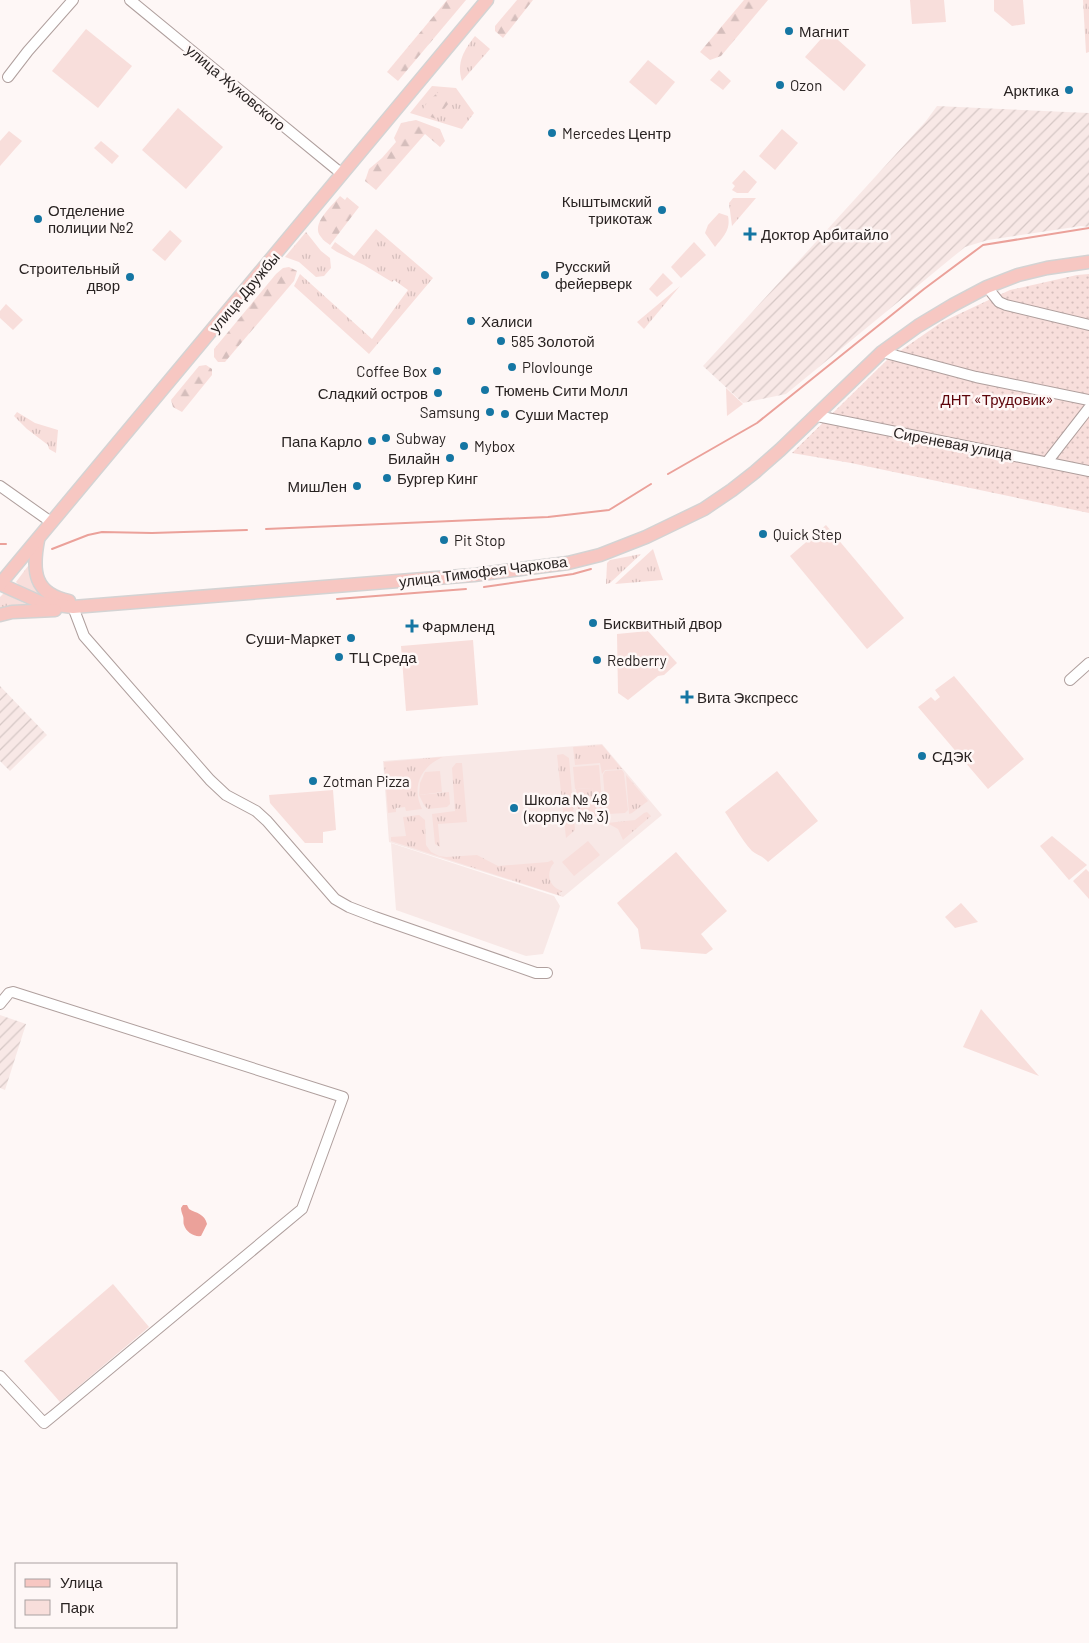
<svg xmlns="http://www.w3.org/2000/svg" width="1089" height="1643" font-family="Barlow,sans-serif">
<defs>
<pattern id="industrial-furrows" width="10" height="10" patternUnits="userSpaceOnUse" patternTransform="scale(1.25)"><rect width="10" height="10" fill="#f8e8e6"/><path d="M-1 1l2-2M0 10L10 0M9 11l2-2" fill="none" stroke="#d5c7c5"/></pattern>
<pattern id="grass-tufts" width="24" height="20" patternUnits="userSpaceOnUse" patternTransform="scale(1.25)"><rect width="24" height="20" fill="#f8dedb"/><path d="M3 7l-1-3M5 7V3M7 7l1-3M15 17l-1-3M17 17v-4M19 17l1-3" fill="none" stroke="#d5bebc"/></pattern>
<pattern id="forest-firs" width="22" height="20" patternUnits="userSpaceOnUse" patternTransform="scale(1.25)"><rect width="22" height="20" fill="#f8dedb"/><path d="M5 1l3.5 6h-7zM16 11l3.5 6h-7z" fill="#d5bebc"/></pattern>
<pattern id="garden-dots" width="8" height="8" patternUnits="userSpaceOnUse" patternTransform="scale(1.25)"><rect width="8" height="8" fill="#f8dedb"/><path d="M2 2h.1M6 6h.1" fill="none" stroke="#d5bebc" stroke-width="1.8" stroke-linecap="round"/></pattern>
</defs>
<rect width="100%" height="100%" fill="#fef7f6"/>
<g fill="#f8e8e6">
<polygon points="602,744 662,815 563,897 389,842 383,761"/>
<polygon points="391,843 554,896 560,906 543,954 526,956 396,910"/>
</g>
<g fill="url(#industrial-furrows)">
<polygon points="937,106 1089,113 1089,227 1081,226 988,240 965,247 786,394 743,403 703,366 926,121"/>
<polygon points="0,686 47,735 10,771 0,761"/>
<polygon points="0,1015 26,1024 5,1090 0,1088"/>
</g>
<g fill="url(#grass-tufts)">
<polygon points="1083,0 1089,0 1089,52 1086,53"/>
<path d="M475,36L490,49L462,81C456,63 464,50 475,36Z"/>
<polygon points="432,86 456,88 474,113 462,129 410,113"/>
<polygon points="733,198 756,198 732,226 729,203"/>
<polygon points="376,229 433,278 369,354 294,286 300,274 372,339 408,290 394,280 392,282 364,265 337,252 331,248 335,242 354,256"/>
<polygon points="306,232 321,251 330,258 331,268 324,276 316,277 299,262 285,257"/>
<polygon points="680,286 644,329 637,322"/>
<polygon points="17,412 35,423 58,430 56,453 49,449 48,445 27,429 14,416"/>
<polygon points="653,549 663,580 615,584"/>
<polygon points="641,554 610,583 606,584 607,563 610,560"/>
<polygon points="31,562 46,598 21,587 16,582"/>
<polygon points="4,593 32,607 0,611 0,597"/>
<polygon points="602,745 622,769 605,770 602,774 600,763 575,765 573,747"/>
<polygon points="563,754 569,758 575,830 566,838 557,755"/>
<path d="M443,757C421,766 411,787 422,809L406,811L405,807L396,808V812L388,813L384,762Z"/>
<polygon points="456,763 462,763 467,822 438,824 440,847 435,844 432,814 455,811 452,768"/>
<polygon points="626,775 648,801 632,813 629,814"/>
<polygon points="592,788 594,817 592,817 583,824 579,822 576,789"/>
<polygon points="449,792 450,804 447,807 428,809 424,805 419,795"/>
<polygon points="647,812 651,816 623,840 618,829 607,823 635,820 644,813"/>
<path d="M419,815L425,820L426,845L431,852L439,856L446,857L477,855L498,866L548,862L552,860L554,863C545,873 549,888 563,891L559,893L561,896L391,841V837L406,836L403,817Z"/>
</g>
<g fill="url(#forest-firs)">
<polygon points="447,0 466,0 398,81 387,72"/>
<polygon points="517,0 533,0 503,38 495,31 495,26"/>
<polygon points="744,0 768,0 721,56 710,60 700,52"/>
<polygon points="441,90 451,91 453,98 436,119 420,113 429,100"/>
<polygon points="416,120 440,129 445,141 440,147 425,134 376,190 365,181 369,169 382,158 396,142 394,138 401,123"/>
<path d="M340,196L345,200L347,197L359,207L330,245C327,243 323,240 321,237C310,224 332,206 340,196Z"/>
<polygon points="289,267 297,271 294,281 225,362 218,362 214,357 214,349 276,274 283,268"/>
<polygon points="206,365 212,369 212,375 182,412 173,407 171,400 199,366"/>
</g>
<g fill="#f8dedb">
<polygon points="910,0 944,0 946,22 912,24"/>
<polygon points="994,0 1023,0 1025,24 1012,26 994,11"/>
<polygon points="86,29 132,66 98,108 52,71"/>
<polygon points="828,31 866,65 844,91 805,57"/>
<polygon points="648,60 675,82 656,105 629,82"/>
<polygon points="719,70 731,81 723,90 710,80"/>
<polygon points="178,108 223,147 186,189 142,150"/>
<polygon points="782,129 798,143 775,170 759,156"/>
<polygon points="9,131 22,141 0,166 0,141"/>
<polygon points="101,141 119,156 112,164 94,148"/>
<polygon points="744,170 757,182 748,193 737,193 732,190 735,186 732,183"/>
<path d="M719,213L728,216C731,230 723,237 715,247L705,233L708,225Z"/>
<polygon points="170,230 182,241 165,261 152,250"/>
<polygon points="694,242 706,255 681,278 671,267"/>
<polygon points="663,273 673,283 657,297 649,289"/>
<polygon points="6,304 23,320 13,330 0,318 0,311"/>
<polygon points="726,388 743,404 727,416"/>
<polygon points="826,525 904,618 867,649 790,556"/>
<polygon points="648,631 677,663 664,675 658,676 628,700 618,693 617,634"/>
<polygon points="473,640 478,705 406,711 401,646"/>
<polygon points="954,676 1024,759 988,789 918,707 931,697 935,701 940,697 935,690"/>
<polygon points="599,765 603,816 594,817 592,788 575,789 573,767"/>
<polygon points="622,770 624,773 628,810 625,813 608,814 606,812 603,775 605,771"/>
<polygon points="440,771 442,792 419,795 420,783 425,772"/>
<path d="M777,771L818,821L768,862C763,856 757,855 752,851C741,839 734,825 725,812Z"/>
<polygon points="333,790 336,830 323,832 323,843 305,843 270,803 269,795"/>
<polygon points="1052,836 1087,865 1069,880 1040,846"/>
<polygon points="588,841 600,855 574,876 562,862"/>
<polygon points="676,852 727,911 701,934 713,949 706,954 641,949 638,929 617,903"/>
<polygon points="1086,869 1089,872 1089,899 1073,881"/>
<polygon points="961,903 978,922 955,928 945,917"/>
<polygon points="981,1009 1039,1076 963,1047"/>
<polygon points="113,1284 149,1327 60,1402 24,1361"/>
</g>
<polygon fill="url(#garden-dots)" points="1089,274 1089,513 851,463 792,453 887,360 942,322 1010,290 1077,275"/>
<path fill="#eba19a" d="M183,1205H187L189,1209C196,1213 205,1214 207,1224L201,1236C194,1237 186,1232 184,1225C183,1223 184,1218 183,1216C182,1213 181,1211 181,1208Z"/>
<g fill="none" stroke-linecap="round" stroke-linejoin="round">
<g stroke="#eba19a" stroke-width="2">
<polyline points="668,474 757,423 924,289 983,245 1089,228"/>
<polyline points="266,529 548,517 609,510 651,484"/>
<polyline points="0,544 6,544"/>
<polyline points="52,549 88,535 102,532 152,533 247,530"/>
<polyline points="484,587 573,574 591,569"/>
<polyline points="337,599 466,589"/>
</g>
<defs>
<g id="minor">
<polyline points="130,0 342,174"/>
<polyline points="8,77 28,51 73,0"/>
<polyline points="987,287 999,302 1006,305 1089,325"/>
<polyline points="882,352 976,377 1089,400"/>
<polyline points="817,416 1089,471"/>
<polyline points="1047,462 1089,408"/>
<polyline points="0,486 51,522"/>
<polyline points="73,607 84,636 210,780 226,795 256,811 267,821 335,899 349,907 375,917 536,973 547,973"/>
<polyline points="1070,680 1089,663"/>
<polyline points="0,1004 9,993 13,992 343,1097 302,1209 54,1415 44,1423 0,1376"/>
</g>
<g id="major">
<path d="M38,540C32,571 34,594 69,601"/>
<polyline points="0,584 42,603 73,607 474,575 568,563 600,555 646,537 704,509 732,490 755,472 780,450 882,352 918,326 953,305 987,287 1018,275 1047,268 1089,262"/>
<polyline points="0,584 487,0"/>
<polyline points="0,615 12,612 55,610"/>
</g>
</defs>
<use href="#minor" stroke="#af9f9d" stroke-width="12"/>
<use href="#major" stroke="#d4d3d3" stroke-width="15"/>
<use href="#minor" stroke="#fff" stroke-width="10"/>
<use href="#major" stroke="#f7c7c2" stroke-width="12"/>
</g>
<g fill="#1576a3" stroke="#fef7f6" stroke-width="2">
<circle cx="789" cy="31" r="5"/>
<circle cx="780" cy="85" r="5"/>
<circle cx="1069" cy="90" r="5"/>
<circle cx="552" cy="133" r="5"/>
<circle cx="662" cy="210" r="5"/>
<circle cx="38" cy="219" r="5"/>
<path d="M747.5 226.5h5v5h5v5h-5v5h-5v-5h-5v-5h5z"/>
<circle cx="545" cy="275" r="5"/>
<circle cx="130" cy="277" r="5"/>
<circle cx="471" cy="321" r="5"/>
<circle cx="501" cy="341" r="5"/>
<circle cx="512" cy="367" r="5"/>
<circle cx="437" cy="371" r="5"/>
<circle cx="485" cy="390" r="5"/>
<circle cx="438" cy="393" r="5"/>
<circle cx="490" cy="412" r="5"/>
<circle cx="505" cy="414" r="5"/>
<circle cx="386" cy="438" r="5"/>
<circle cx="372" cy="441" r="5"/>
<circle cx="464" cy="446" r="5"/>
<circle cx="450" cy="458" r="5"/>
<circle cx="387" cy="478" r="5"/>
<circle cx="357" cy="486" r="5"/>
<circle cx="763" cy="534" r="5"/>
<circle cx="444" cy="540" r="5"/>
<circle cx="593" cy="623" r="5"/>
<path d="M409.5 618.5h5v5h5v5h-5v5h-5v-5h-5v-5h5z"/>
<circle cx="351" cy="638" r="5"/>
<circle cx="339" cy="657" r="5"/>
<circle cx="597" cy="660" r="5"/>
<path d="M684.5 689.5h5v5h5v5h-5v5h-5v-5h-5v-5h5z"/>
<circle cx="922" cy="756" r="5"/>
<circle cx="313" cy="781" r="5"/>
<circle cx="514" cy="808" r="5"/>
</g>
<g text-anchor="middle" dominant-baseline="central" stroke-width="5" stroke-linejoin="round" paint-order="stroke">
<g font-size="15" fill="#292322" stroke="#fef7f6" text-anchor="start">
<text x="799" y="31">Магнит</text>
<text x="790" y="85">Ozon</text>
<text x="1059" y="90" text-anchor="end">Арктика</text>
<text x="562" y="133">Mercedes Центр</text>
<text x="652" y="201" text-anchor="end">Кыштымский<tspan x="652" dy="17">трикотаж</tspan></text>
<text x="48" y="210">Отделение<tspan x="48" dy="17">полиции №2</tspan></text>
<text x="761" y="234">Доктор Арбитайло</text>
<text x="555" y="266">Русский<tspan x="555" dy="17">фейерверк</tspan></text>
<text x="120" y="268" text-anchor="end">Строительный<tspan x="120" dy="17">двор</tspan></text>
<text x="481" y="321">Халиси</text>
<text x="511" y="341">585 Золотой</text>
<text x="522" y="367">Plovlounge</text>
<text x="427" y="371" text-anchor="end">Coffee Box</text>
<text x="495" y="390">Тюмень Сити Молл</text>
<text x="428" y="393" text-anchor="end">Сладкий остров</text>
<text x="480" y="412" text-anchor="end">Samsung</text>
<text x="515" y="414">Суши Мастер</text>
<text x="396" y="438">Subway</text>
<text x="362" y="441" text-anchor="end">Папа Карло</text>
<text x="474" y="446">Mybox</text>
<text x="440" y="458" text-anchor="end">Билайн</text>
<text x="397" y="478">Бургер Кинг</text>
<text x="347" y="486" text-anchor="end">МишЛен</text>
<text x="773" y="534">Quick Step</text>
<text x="454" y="540">Pit Stop</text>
<text x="603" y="623">Бисквитный двор</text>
<text x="422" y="626">Фармленд</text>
<text x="341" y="638" text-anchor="end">Суши-Маркет</text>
<text x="349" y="657">ТЦ Среда</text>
<text x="607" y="660">Redberry</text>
<text x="697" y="697">Вита Экспресс</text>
<text x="932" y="756">СДЭК</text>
<text x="323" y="781">Zotman Pizza</text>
<text x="524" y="799">Школа № 48<tspan x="524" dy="17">(корпус № 3)</tspan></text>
</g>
<g font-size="15" fill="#292322" stroke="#fef7f6">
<text transform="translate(236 87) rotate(40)">улица Жуковского</text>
<text transform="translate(244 292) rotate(-50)">улица Дружбы</text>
<text transform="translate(953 443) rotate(11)">Сиреневая улица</text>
<text transform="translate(483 571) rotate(-7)">улица Тимофея Чаркова</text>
</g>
<g font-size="15" fill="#5d040a" stroke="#fef7f6">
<text x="997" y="399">ДНТ «Трудовик»</text>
</g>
</g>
<rect x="15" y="1563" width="162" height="65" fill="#fef7f6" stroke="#a9a2a1"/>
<rect x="25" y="1579" width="25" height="8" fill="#f7c7c2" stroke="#a9a2a1"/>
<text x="60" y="1588" font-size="15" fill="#292322">Улица</text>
<rect x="25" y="1600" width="25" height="15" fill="#f8dedb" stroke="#a9a2a1"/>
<text x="60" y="1613" font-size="15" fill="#292322">Парк</text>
</svg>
